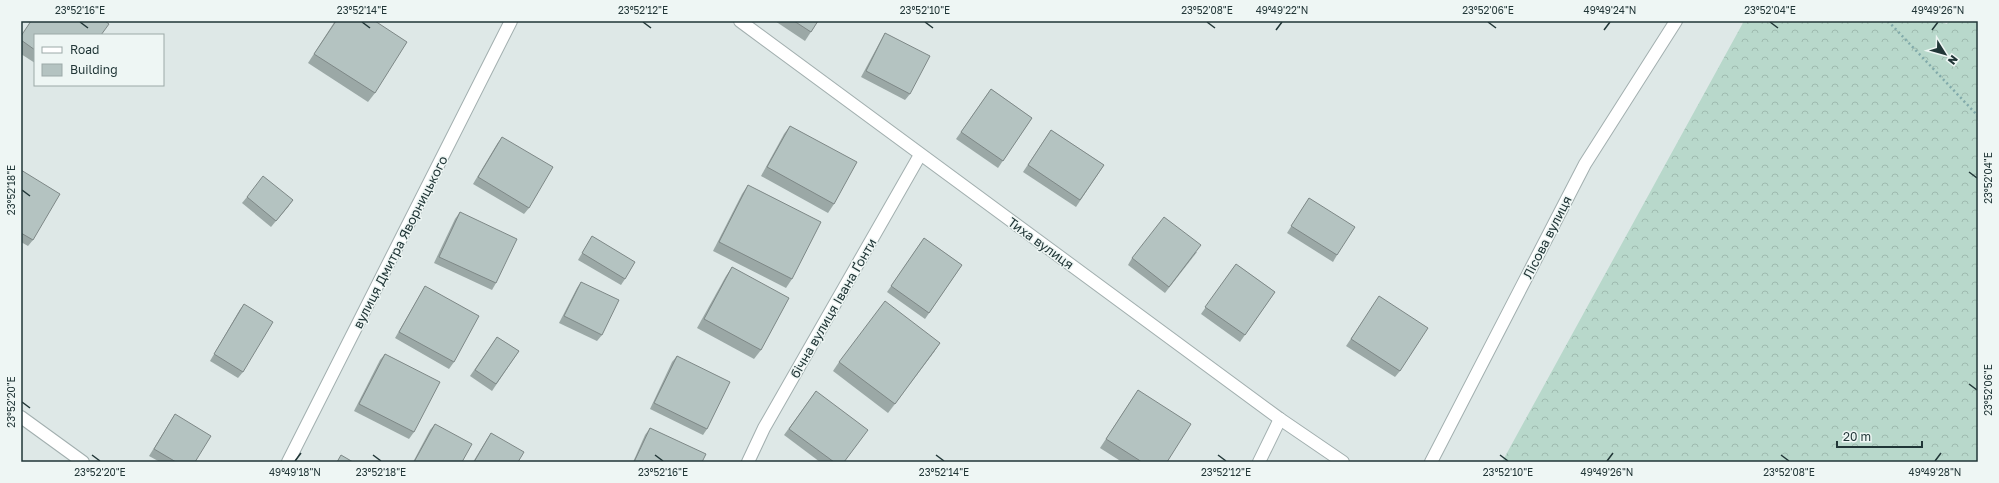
<svg xmlns="http://www.w3.org/2000/svg" width="1999" height="483" font-family="'Golos Text',sans-serif">
<defs>
<pattern id="forest-crowns" width="20" height="18" patternUnits="userSpaceOnUse"><rect width="20" height="18" fill="#b8d8cb"/><path d="M2 6a3 3 0 1 1 6 0M12 15a3 3 0 1 1 6 0" fill="none" stroke="#9ebaaf"/></pattern>
</defs>
<rect width="100%" height="100%" fill="#dee8e7"/>
<polygon fill="url(#forest-crowns)" points="1744,21 1938,21 1947,24 1949,21 1978,21 1978,462 1502,462"/>
<g fill="none" stroke-linecap="round" stroke-linejoin="round">
<defs>
<g id="minor">
<polyline points="740,21 1280,419 1343,462"/>
<polyline points="21,417 83,462"/>
<polyline points="288,462 511,21"/>
<polyline points="748,462 764,428 920,155"/>
<polyline points="1259,462 1280,419"/>
<polyline points="1431,462 1585,164 1676,21"/>
</g>
</defs>
<use href="#minor" stroke="#a2afaf" stroke-width="14"/>
<polyline stroke="#81aaaa" stroke-width="2.5" stroke-dasharray="2 3" stroke-linecap="butt" points="1888,21 1978,116"/>
<use href="#minor" stroke="#fff" stroke-width="12"/>
</g>
<g fill="#9ba8a6">
<polygon points="335,21 375,21 375,93 368,102 308,63"/>
<polygon points="775,21 818,21 805,41"/>
<polygon points="885,33 910,94 905,100 861,77 881,40"/>
<polygon points="35,35 35,63 21,54 21,36"/>
<polygon points="991,89 1032,118 998,168 956,139"/>
<polygon points="790,126 834,204 828,213 761,176 784,134"/>
<polygon points="1051,130 1104,165 1076,207 1023,172"/>
<polygon points="502,137 529,208 524,214 473,184 497,144"/>
<polygon points="21,170 33,240 28,246 21,242"/>
<polygon points="748,185 792,279 786,288 713,251 742,194"/>
<polygon points="247,197 293,200 271,227 242,203"/>
<polygon points="1309,198 1337,255 1333,262 1287,233"/>
<polygon points="460,212 496,283 492,290 434,263 455,219"/>
<polygon points="592,236 625,279 621,285 578,260"/>
<polygon points="924,238 962,265 925,319 887,292"/>
<polygon points="1197,252 1165,293 1128,265 1132,258"/>
<polygon points="1236,264 1275,292 1240,342 1201,314"/>
<polygon points="732,267 761,350 754,359 697,328 726,276"/>
<polygon points="581,282 602,335 597,341 559,323 577,288"/>
<polygon points="425,286 454,362 449,369 395,338 421,293"/>
<polygon points="1375,303 1400,371 1395,377 1346,346"/>
<polygon points="244,304 243,372 238,378 210,361 239,311"/>
<polygon points="497,337 519,351 492,391 470,376"/>
<polygon points="940,343 888,413 833,371 839,362"/>
<polygon points="385,354 414,432 409,439 354,411 380,360"/>
<polygon points="677,356 707,429 703,435 650,409 672,362"/>
<polygon points="1138,390 1167,462 1122,462 1100,448"/>
<polygon points="816,391 844,462 820,462 784,435"/>
<polygon points="175,414 195,462 160,462 149,456"/>
<polygon points="435,424 462,462 413,462 430,430"/>
<polygon points="650,428 702,462 633,462 645,435"/>
<polygon points="491,433 518,462 473,462 487,439"/>
</g>
<g fill="#7e8887">
<polygon points="293,200 288,207 271,227 276,221"/>
<polygon points="940,343 934,352 888,413 895,404"/>
</g>
<g fill="#b4c3c1" stroke="#7e8887">
<polygon points="31,21 105,21 109,24 101,35 35,35 35,50 21,40 21,36"/>
<polygon points="336,21 375,21 407,42 375,93 314,54"/>
<polygon points="794,21 818,21 811,32"/>
<polygon points="885,33 930,56 910,94 866,71"/>
<polygon points="991,89 1032,118 1003,161 961,132"/>
<polygon points="790,126 857,162 834,204 767,167"/>
<polygon points="1051,130 1104,165 1080,200 1028,165"/>
<polygon points="502,137 553,167 529,208 478,177"/>
<polygon points="21,170 60,194 33,240 21,233"/>
<polygon points="263,176 293,200 276,221 247,197"/>
<polygon points="748,185 821,222 792,279 719,242"/>
<polygon points="1309,198 1355,227 1337,255 1291,226"/>
<polygon points="460,212 517,239 496,283 439,257"/>
<polygon points="1164,217 1201,245 1169,287 1132,258"/>
<polygon points="592,236 635,262 625,279 582,253"/>
<polygon points="924,238 962,265 929,313 891,286"/>
<polygon points="1236,264 1275,292 1245,335 1205,307"/>
<polygon points="732,267 789,298 761,350 704,319"/>
<polygon points="581,282 619,300 602,335 564,316"/>
<polygon points="425,286 479,316 454,362 399,332"/>
<polygon points="1379,296 1428,328 1400,371 1351,339"/>
<polygon points="885,301 940,343 895,404 839,362"/>
<polygon points="244,304 273,322 243,372 214,354"/>
<polygon points="497,337 519,351 496,384 475,370"/>
<polygon points="385,354 440,382 414,432 359,404"/>
<polygon points="677,356 730,382 707,429 654,403"/>
<polygon points="1138,390 1191,424 1167,462 1142,462 1106,439"/>
<polygon points="816,391 868,430 844,462 834,462 789,429"/>
<polygon points="175,414 211,436 195,462 176,462 154,449"/>
<polygon points="435,424 472,444 462,462 414,462"/>
<polygon points="650,428 706,454 702,462 634,462"/>
<polygon points="491,433 524,452 518,462 474,462"/>
<polygon points="341,455 353,462 337,462"/>
</g>
<path fill="none" stroke="#213637" stroke-width="1.5" d="M80,22L88,28M362,22L370,28M643,22L651,28M925,22L933,28M1207,22L1215,28M1488,22L1496,28M1770,22L1778,28M1276,30L1282,22M1604,30L1610,22M1932,30L1938,22M1969,172L1977,178M22,190L30,196M1969,384L1977,390M22,402L30,408M92,455L100,461M373,455L381,461M655,455L663,461M936,455L944,461M1218,455L1226,461M1500,455L1508,461M1781,455L1789,461M295,461L301,453M1607,461L1613,453M1935,461L1941,453"/>
<g text-anchor="middle" dominant-baseline="central" stroke-width="3" stroke-linejoin="round" paint-order="stroke">
<g font-size="13" fill="#213637" stroke="#eef6f4">
<text transform="translate(1547 237) rotate(-63)">Лісова вулиця</text>
<text transform="translate(400 242) rotate(-63)">вулиця Дмитра Яворницького</text>
<text transform="translate(1041 243) rotate(36)">Тиха вулиця</text>
<text transform="translate(833 308) rotate(-60)">бічна вулиця Івана Ґонти</text>
</g>
</g>
<rect width="1999" height="483" fill="none" stroke="#eef6f4" stroke-width="44"/>
<rect x="34" y="34" width="130" height="52" fill="#eef6f4" stroke="#9ca9a8"/>
<rect x="42" y="47" width="20" height="6" fill="#ffffff" stroke="#9ca9a8"/>
<text x="70" y="54" font-size="12" fill="#213637">Road</text>
<rect x="42" y="64" width="20" height="12" fill="#b4c3c1" stroke="#9ca9a8"/>
<text x="70" y="74" font-size="12" fill="#213637">Building</text>
<g transform="translate(1945 54) rotate(127)" stroke="#eef6f4" stroke-width="3" paint-order="stroke">
<path d="M0-3L7 15L0 10L-7 15Z" fill="#213637"/>
<text y="-6" font-size="11" font-weight="bold" text-anchor="middle" fill="#213637">N</text>
</g>
<path d="M1837 441v6h85v-6" fill="none" stroke="#213637" stroke-width="2"/>
<text x="1843" y="441" font-size="12" fill="#213637" stroke="#eef6f4" stroke-width="3" paint-order="stroke">20 m</text>
<rect x="22" y="22" width="1955" height="439" fill="none" stroke="#213637" stroke-width="1.5"/>
<g font-size="10" text-anchor="middle" fill="#213637">
<text x="80" y="14">23°52'16"E</text>
<text x="362" y="14">23°52'14"E</text>
<text x="643" y="14">23°52'12"E</text>
<text x="925" y="14">23°52'10"E</text>
<text x="1207" y="14">23°52'08"E</text>
<text x="1282" y="14">49°49'22"N</text>
<text x="1488" y="14">23°52'06"E</text>
<text x="1610" y="14">49°49'24"N</text>
<text x="1770" y="14">23°52'04"E</text>
<text x="1938" y="14">49°49'26"N</text>
<text transform="translate(1988 178) rotate(-90)" y="4">23°52'04"E</text>
<text transform="translate(11 190) rotate(-90)" y="4">23°52'18"E</text>
<text transform="translate(1988 390) rotate(-90)" y="4">23°52'06"E</text>
<text transform="translate(11 402) rotate(-90)" y="4">23°52'20"E</text>
<text x="100" y="476">23°52'20"E</text>
<text x="295" y="476">49°49'18"N</text>
<text x="381" y="476">23°52'18"E</text>
<text x="663" y="476">23°52'16"E</text>
<text x="944" y="476">23°52'14"E</text>
<text x="1226" y="476">23°52'12"E</text>
<text x="1508" y="476">23°52'10"E</text>
<text x="1607" y="476">49°49'26"N</text>
<text x="1789" y="476">23°52'08"E</text>
<text x="1935" y="476">49°49'28"N</text>
</g>
</svg>
